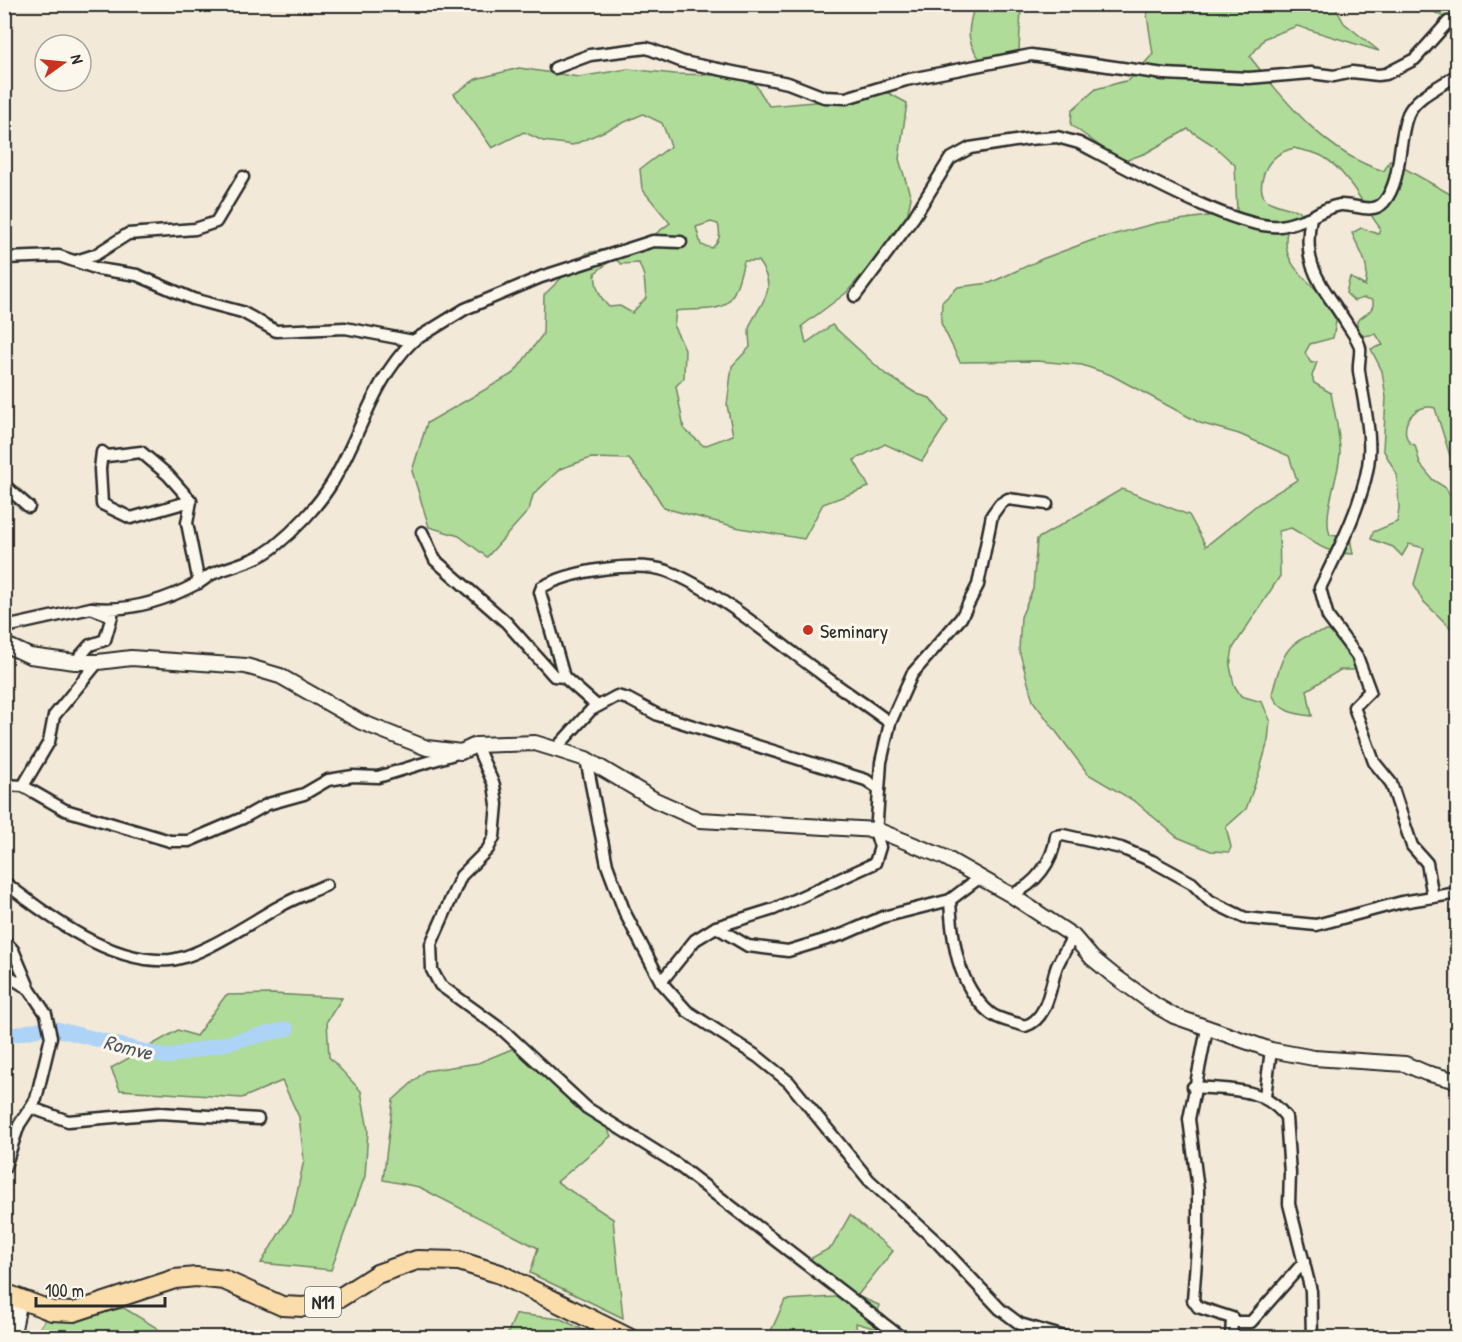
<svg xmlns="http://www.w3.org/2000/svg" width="1462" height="1342" font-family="'Patrick Hand',sans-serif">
<rect width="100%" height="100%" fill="#f3e9d8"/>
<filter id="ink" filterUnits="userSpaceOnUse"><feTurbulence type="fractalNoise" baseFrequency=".0167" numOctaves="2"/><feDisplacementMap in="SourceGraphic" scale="12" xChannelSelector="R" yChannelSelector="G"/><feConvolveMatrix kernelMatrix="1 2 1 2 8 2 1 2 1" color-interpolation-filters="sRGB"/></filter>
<g filter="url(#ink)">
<g fill="#b0dc9a" stroke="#6e8462" stroke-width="1.5" fill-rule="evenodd">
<path d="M975,5H1024L1021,8L1019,50L999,65L985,66C966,43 966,32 975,5Z"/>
<path d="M1150,5H1334L1344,23L1379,51L1297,26L1265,38L1250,57C1285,102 1328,155 1384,171L1390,160L1457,198V478L1435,408C1414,402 1397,427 1410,443L1415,445L1420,464L1433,480L1446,488L1457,510V634L1422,600L1414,584L1424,548L1409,544L1402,556L1393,547L1371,539L1373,532L1397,522L1399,508L1397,475L1383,449L1386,398L1382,371L1371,349L1383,345L1376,334L1363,336L1357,329V321C1364,314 1375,312 1373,300L1364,298L1354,301L1346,293L1350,277L1365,286C1371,263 1360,253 1352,233L1361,228L1378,234L1380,228C1364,207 1348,172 1325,158C1317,152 1303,151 1294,148C1286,150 1279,153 1273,159C1264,167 1255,192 1268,201C1277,206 1290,208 1300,211L1299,225L1288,228C1276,267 1317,285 1338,311L1333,338L1310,344L1305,353L1311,363L1317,362L1312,376L1314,383L1331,393C1334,411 1340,433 1340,453C1339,477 1322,514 1330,535L1350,538L1353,554C1319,552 1318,543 1291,528L1279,531L1280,576L1233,648L1230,666L1234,685L1241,696L1262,702L1270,720L1268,741L1259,773L1246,809L1226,827L1231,847L1229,852L1211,851L1177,837L1136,802L1088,774L1033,701L1019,650L1021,617L1033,589L1037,539L1122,489L1189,515L1206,546L1258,504L1297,480L1289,456L1239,434L1200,423L1111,375L1082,365L1037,361L960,362L941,323L942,302L958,287L990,283L1042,259L1093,240L1157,223L1237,212L1235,165L1213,145L1188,129L1146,153L1122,162L1071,125L1072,110L1096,89L1129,80L1153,54L1147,15Z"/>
<polygon points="1422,5 1457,5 1457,25"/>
<path d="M519,68L579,77L628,69L675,74L750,76L769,106L849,99L883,90L907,103L899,159L911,198L902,239L875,260L846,293L802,326L806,343L832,325L884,373L917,394L930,398L948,421L922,461L885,444L854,460L869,487L823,504L804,539L740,528L664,508L650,485L629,459L591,458L560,469L533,495L529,510L487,557L459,536L429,527L412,471L427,423L514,373L543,334L544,295L587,253L646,241L670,223L642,189L640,169L671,146L662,123L643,114L573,145L543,141L524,132L492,148L454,94L476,79ZM711,222L718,224C721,235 720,240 712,248L701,245L696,227ZM614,258L621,264L639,263L644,276L646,298L632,313L620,306L609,307C599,297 596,287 595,273ZM744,261H758C778,289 764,298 751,323C747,329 750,340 750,347L732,366L727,405L733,435L704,446L684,429L676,386L684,378L685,349L674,327L676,311C726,307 730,316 744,261Z"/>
<path d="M1327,631H1336L1361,649L1362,661L1355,670H1340L1307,690L1312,716C1294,714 1280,712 1272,694C1282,658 1284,638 1327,631Z"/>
<polygon points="273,994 342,998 327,1021 329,1057 361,1091 368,1130 365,1176 331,1270 261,1263 293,1211 304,1160 299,1117 282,1081 242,1098 120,1090 111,1068 178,1030 196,1036 226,995"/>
<polygon points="524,1044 601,1117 611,1136 557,1182 613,1219 623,1318 530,1273 538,1248 419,1187 383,1180 393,1100 425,1071 478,1063"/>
<polygon points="850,1215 893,1251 857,1296 879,1305 877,1329 856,1323 857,1337 768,1338 785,1300 835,1297 840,1285 806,1261 832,1247"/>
<polygon points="5,1300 77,1318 124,1308 157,1328 165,1337 33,1337 45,1320 24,1309 18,1337 5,1338"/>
<polygon points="516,1314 561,1319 597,1337 506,1337"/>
</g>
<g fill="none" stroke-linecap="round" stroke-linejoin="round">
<polyline stroke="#add3f7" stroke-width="15" points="4,1037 48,1027 167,1057 287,1029"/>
<defs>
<g id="street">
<polyline points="555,68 590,55 647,48 683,62 788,83 824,97 846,98 906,80 1031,55 1164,74 1249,78 1311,73 1334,76 1352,72 1378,75 1386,74 1415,59 1448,22 1458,28"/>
<path d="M4,258L59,256L98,269L137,275L193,299L242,312L276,331L345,328L413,341C372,381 361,435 332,483C318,506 295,530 274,547C255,562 233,565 212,574C206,577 202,582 196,584C164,601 128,612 91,608L112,616L105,640L90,645L75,662"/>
<polyline points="76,261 95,255 128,234 195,229 216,222 243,177"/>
<path d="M855,296L914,217L950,159L970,148L1028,139L1057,137L1079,143C1120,164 1237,231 1280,226C1290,225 1301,220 1311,217"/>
<polyline points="413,341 465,309 541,277 653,241 681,242"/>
<polygon points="102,452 107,456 141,452 168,475 191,501 131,518 102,504 100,469"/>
<polyline points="4,485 29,507"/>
<polyline points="191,501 187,523 199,583"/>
<polyline points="422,532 435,560 506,622 554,676 564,677 597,706"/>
<polyline points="4,631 10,626 91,608"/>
<path d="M564,677L540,592L542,587C571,571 636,560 667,571C715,589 776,641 819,672C842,690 867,705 890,723"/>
<polyline points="476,745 494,785 497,804 494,837 488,849 461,876 431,944 432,970 440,985 505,1032 587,1108 675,1163 902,1338"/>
<polyline points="561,751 560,744 591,710 617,696 628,699 658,715 866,780 879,789"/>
<polyline points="586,759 607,865 625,913 661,982 687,1011 758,1057 789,1082 869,1180 938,1243 1000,1309 1020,1324 1068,1338"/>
<polyline points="4,785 23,786 65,810 170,841 189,841 243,818 268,804 304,794 328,780 353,776 378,777 454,754"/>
<polyline points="23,786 49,742 54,716 98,662"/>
<path d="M4,882C49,917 110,964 170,960C202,957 255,919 284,904C298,897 312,891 326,885"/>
<path d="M1011,895C1035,885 1053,862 1056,836L1063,835L1121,848L1152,861L1192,883L1210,901L1245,918L1316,925L1402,902L1458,893"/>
<path d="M1433,897L1427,863L1412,846L1391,783L1374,762L1354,707L1370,691L1357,656L1328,617L1320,588C1338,551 1361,507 1368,466C1373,436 1363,400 1359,371C1358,363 1361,355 1360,348C1359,340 1351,331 1347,324C1322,284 1301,268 1311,217C1321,211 1329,207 1340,205C1354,204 1373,215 1384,202C1403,179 1397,141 1408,114C1417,95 1442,86 1458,74"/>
<path d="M950,900C952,939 957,985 990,1013C998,1020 1014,1022 1025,1026C1049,1019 1050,984 1057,966C1062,955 1068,946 1073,936"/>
<polyline points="716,927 748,946 788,951 844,934 883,917 950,900 979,878"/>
<polyline points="4,940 13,950 30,990 46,1014 51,1037 36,1099 19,1125 4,1169"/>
<polyline points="4,973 29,989"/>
<polyline points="661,982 695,940 716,927 774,909 875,863 880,847 876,834 881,762 890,723 912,674 961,618 978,585 992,515 1000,504 1008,499 1047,504"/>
<polyline points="1207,1029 1189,1119 1198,1190 1198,1235 1193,1300 1198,1307 1232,1318 1231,1338"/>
<path d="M1193,1087C1228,1090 1263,1086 1286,1117L1290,1173L1289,1204L1311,1291L1312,1338"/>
<polyline points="1265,1096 1271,1050"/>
<polyline points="32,1108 68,1121 160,1113 258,1119"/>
<polyline points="1233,1322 1251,1322 1304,1262"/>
</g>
<g id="secondary">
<polyline points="4,644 30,656 75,662 98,662 131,658 246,666 280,676 361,722 427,748 461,752 476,745 535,743 561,751 586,759 655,800 700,820 877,830 944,857 1011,895 1073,936 1092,958 1113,975 1155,1005 1174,1016 1271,1050 1314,1058 1405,1064 1426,1073 1458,1081"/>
<polyline points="12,1338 20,1300"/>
</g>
<polyline id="highway" points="4,1293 52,1311 74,1312 175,1279 196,1277 224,1280 282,1306 304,1307 341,1297 377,1274 417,1260 459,1261 500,1274 629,1338"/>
</defs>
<use href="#street" stroke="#2b2b2b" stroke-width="15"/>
<use href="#secondary" stroke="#2b2b2b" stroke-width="18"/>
<use href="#highway" stroke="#2b2b2b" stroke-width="22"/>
<use href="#street" stroke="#fbf7ec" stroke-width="10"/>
<use href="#secondary" stroke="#fbf7ec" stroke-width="14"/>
<use href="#highway" stroke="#fbddab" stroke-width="18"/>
</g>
</g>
<circle fill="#c8321e" stroke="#fbf7ec" stroke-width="2" cx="808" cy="630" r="6"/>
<g text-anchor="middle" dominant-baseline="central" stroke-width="6" stroke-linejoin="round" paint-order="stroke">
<rect fill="#fbf7ec" stroke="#696865" stroke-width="1.5" x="305" y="1287" width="36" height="30" rx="4.5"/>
<g font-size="18" font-weight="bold" fill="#2b2b2b">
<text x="323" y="1302">N11</text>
</g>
<g font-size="20" fill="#2b2b2b" stroke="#fbf7ec" text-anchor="start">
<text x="820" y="630">Seminary</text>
</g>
<g font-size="21" font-style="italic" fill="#4c555e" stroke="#fbf7ec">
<text transform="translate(128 1047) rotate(14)">Romve</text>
</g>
</g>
<rect width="1462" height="1342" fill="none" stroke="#fbf7ec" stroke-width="24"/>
<rect x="12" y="12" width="1438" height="1318" fill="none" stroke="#2b2b2b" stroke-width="2" filter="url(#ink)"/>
<g transform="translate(63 63) rotate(75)"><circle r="28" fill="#fbf7ec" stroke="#a8a59f" stroke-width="1.5"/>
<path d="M0-4.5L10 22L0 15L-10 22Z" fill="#c8321e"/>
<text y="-9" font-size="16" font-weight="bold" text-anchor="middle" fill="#2b2b2b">N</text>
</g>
<path d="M36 1297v9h129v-9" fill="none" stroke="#2b2b2b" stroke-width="3"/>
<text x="45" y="1297" font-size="18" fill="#2b2b2b" stroke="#fbf7ec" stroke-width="4.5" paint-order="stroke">100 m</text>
</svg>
